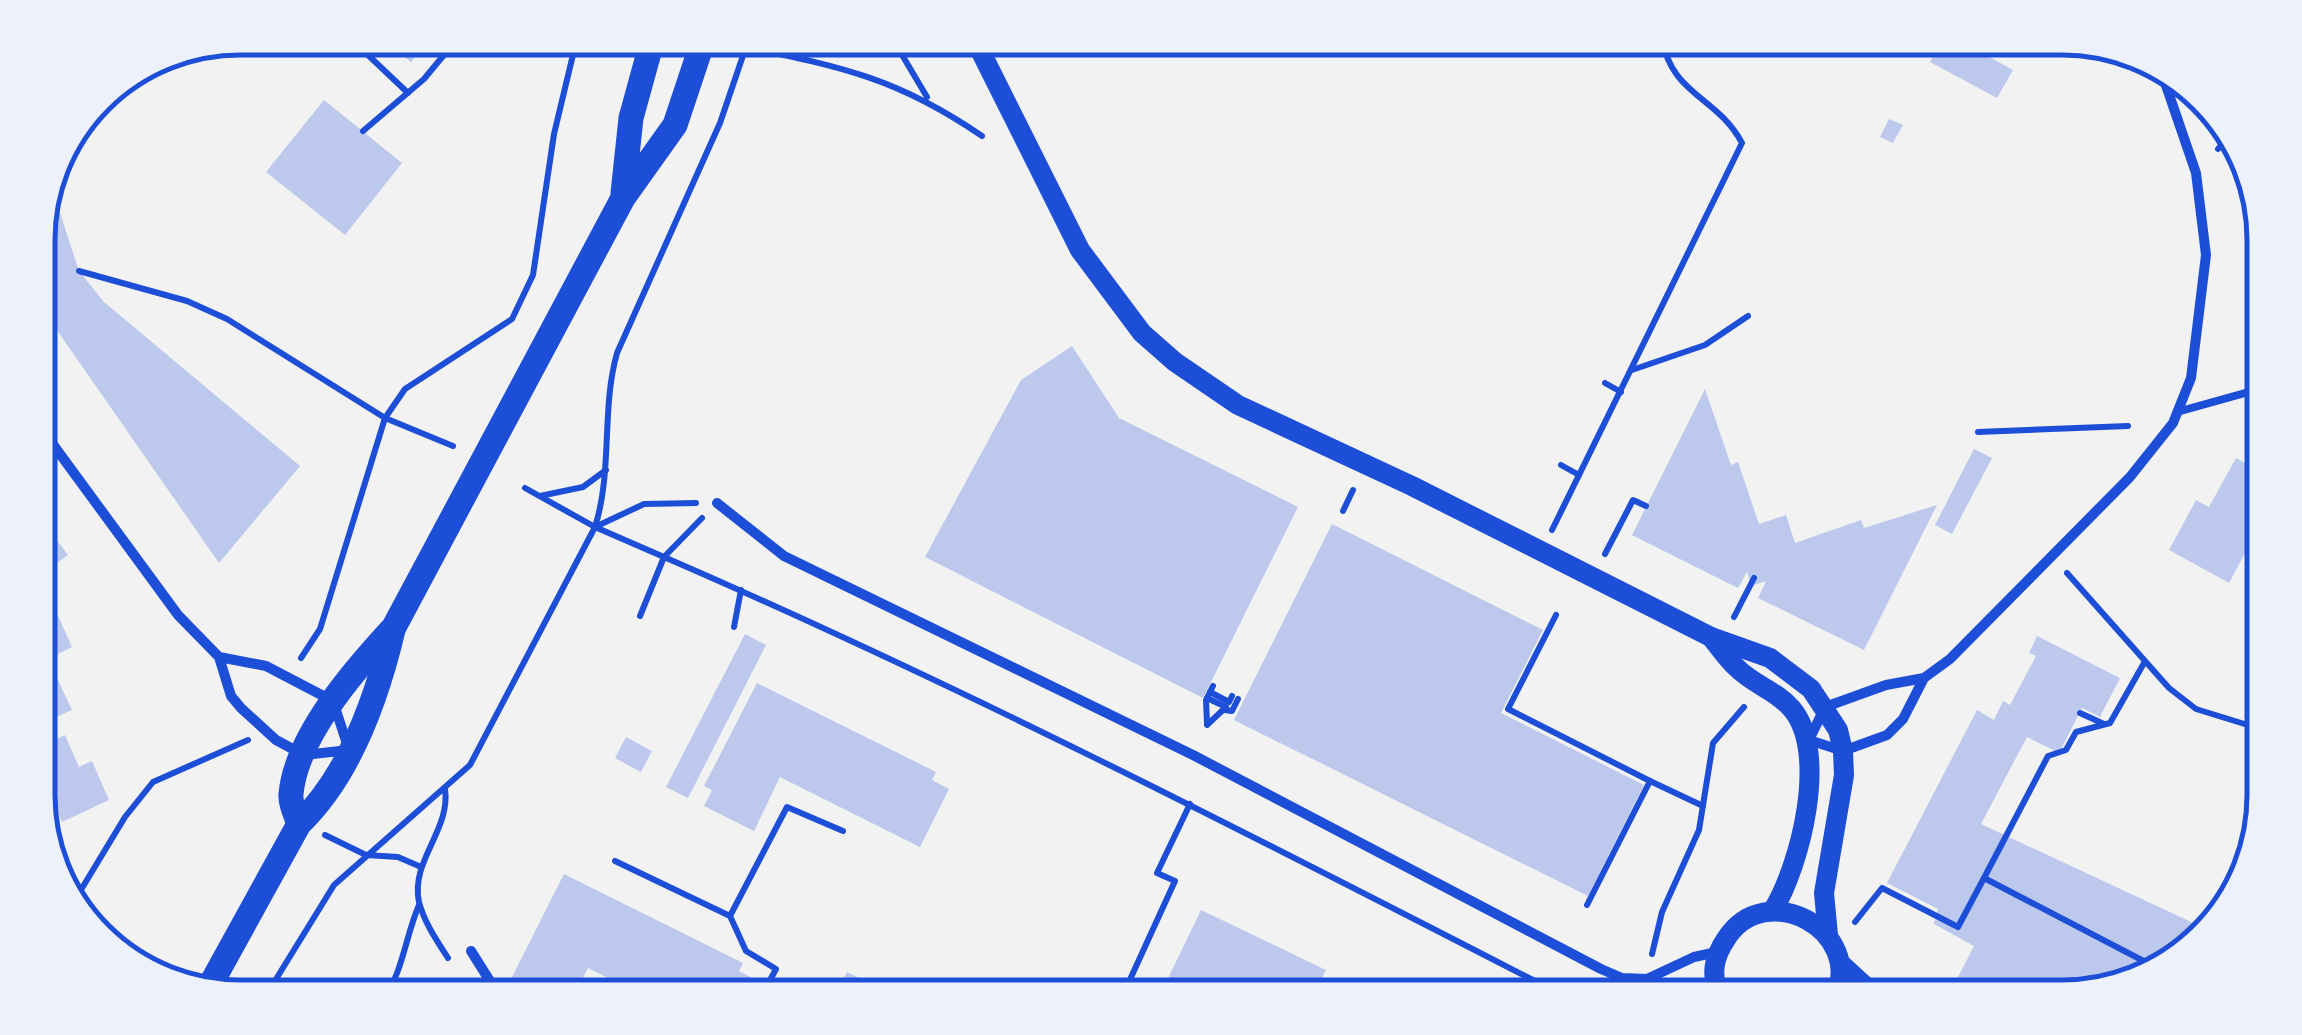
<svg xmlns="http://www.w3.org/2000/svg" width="2302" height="1035" font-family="Overpass,sans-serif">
<rect width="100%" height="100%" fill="#f2f2f2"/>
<g fill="#bdc9ec">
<polygon points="380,38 431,38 411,62"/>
<polygon points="1887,38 1991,38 1982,53 2013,70 1997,98 1930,62 1933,56 1917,47 1913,52"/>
<polygon points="324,100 402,163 345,235 266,172"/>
<polygon points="1889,119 1903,125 1893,143 1880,137"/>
<polygon points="50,182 79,271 104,302 300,466 219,563 38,303 38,226"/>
<polygon points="1072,346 1119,418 1298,507 1203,698 925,557 1021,380"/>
<polygon points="1705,389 1731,465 1738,462 1759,524 1786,515 1795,543 1861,520 1864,528 1937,505 1864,650 1758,598 1766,581 1751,586 1747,572 1738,588 1632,535"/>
<polygon points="1974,449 1992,458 1952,534 1935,525"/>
<polygon points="2236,458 2263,473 2264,566 2244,555 2229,583 2169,550 2196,500 2209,507"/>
<polygon points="1332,524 1543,630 1501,713 1644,785 1588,896 1234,720"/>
<polygon points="50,531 68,555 43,573 39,568 39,540"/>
<polygon points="55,609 72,647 48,659 72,710 39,725 39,616"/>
<polygon points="745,634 766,645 688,798 666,787"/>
<polygon points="2037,636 2120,678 2100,717 2082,708 2059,753 2027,737 1981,824 2204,928 2175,963 2075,997 1969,997 1952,989 1974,946 1934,924 1938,909 1887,883 1977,710 1994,720 2003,701 2010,705 2036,656 2029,653"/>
<polygon points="757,683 936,772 932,780 949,789 920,847 780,777 754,831 704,806 712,790 704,786"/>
<polygon points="65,735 79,767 92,761 109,800 62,822 50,796 39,801 39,747"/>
<polygon points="626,737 652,751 641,772 615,758"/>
<polygon points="2261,815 2249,873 2248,874 2233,866"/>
<polygon points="564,874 743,963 739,971 756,980 747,997 646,997 588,968 573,997 511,996 519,981 512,977"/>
<polygon points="1201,910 1326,970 1313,997 1159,997"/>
<polygon points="847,972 897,997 834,997"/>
</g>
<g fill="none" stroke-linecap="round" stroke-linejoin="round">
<g stroke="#1d4ed8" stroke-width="6">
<polyline points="350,38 408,93"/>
<polyline points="892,38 927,97"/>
<path d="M746,47C843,67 899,79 982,136"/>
<polyline points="363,131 424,79 458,38"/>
<polyline points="2218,149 2230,134"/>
<polyline points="79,271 187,301 227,319 385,418 453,446"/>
<polyline points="1632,370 1705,345 1748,316"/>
<polyline points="1605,383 1621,392"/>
<polyline points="1978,432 2128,426"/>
<polyline points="1561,465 1579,475"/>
<polyline points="525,488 595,527 664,557 702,518"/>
<polyline points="540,496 583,487 606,470"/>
<polyline points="1343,511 1353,490"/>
<polyline points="595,527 644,504 696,503"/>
<path d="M1552,530L1742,143C1717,96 1671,95 1662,38"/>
<polyline points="1605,554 1633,500 1646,506"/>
<polyline points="2067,573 2169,688 2196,709 2264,730"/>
<polyline points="1556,615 1508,709 1650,781 1587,905"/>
<path d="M640,616L664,557C971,690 1268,844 1566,997"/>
<polyline points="1734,617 1754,578"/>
<polyline points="734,627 741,590"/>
<polyline points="301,658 320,629 385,418 405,389 512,319 533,275 554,134 577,38"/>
<polyline points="1210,692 1229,702 1232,696"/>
<polyline points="1224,710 1232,711 1238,699"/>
<polyline points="2080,713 2104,724"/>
<polyline points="1207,723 1206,700 1213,686"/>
<polyline points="1207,725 1226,707 1207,698"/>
<polyline points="1650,781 1703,806"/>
<path d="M445,789C451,830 410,861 419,902C424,922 437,941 448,958"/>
<polyline points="325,835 366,855 398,857 421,867"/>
<polyline points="615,861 730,916 746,951 776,969 761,997"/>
<polyline points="1984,878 2048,756 2066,750 2076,732 2110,723 2144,663"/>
<polyline points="73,903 125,817 153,782 248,740"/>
<polyline points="730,916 787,807 843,831"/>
<polyline points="1855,922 1882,888 1958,927 1984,878 2159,969"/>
<polyline points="1652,954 1662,912 1699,830 1713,743 1744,707"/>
<path d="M265,997L334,885L470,765L595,527C613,470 601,410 617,353L720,123L749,38"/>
<path d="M385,997C403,970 406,935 419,905"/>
<polyline points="1122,997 1175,881 1157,873 1190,804"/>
</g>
<polyline stroke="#1d4ed8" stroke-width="8" points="2177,412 2263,388"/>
<g stroke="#1d4ed8" stroke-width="10">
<polyline points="38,424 178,615 219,657 231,696 241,708 276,740 304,755 349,750 333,701 266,666 219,657"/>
<polyline points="717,503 784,556 1193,755 1601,969 1622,978 1647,979 1679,997"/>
<polyline points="1924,678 1886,685 1825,707 1809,740 1843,751 1887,735 1903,719 1924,678 1950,659 2130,477 2173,423 2191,378 2206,255 2196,173 2160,68"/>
<polyline points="471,951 500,997"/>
<polyline points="1647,979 1694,957 1717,952"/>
</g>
<g stroke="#1d4ed8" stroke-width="20">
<polyline points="974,38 1080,250 1142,333 1175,362 1238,405 1412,486 1711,637 1770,658 1811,689 1838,730 1843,751 1844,775 1824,893 1828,935"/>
<path d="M1711,637C1719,647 1727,659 1736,667C1752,684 1777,691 1792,709C1829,753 1800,866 1773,910"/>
<polyline points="1840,963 1877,997"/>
<path d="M1719,997C1711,975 1713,958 1726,939C1765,877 1865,930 1835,997"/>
</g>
<g stroke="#1d4ed8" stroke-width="25">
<polyline points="623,193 631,118 653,38"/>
<path d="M299,824C296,815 290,803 291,794C296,736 356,668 394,627L623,198L675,125L704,38"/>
<path d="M207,991L299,824C350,775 377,698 393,630"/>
</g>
</g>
<path d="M0 0H2302V1035H0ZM240 55H2062A185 185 0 0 1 2247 240V795A185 185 0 0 1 2062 980H240A185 185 0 0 1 55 795V240A185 185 0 0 1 240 55Z" fill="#edf1fc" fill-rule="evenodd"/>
<path fill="none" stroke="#1d4ed8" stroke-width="5" d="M240 55H2062A185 185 0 0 1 2247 240V795A185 185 0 0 1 2062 980H240A185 185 0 0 1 55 795V240A185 185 0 0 1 240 55Z"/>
</svg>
